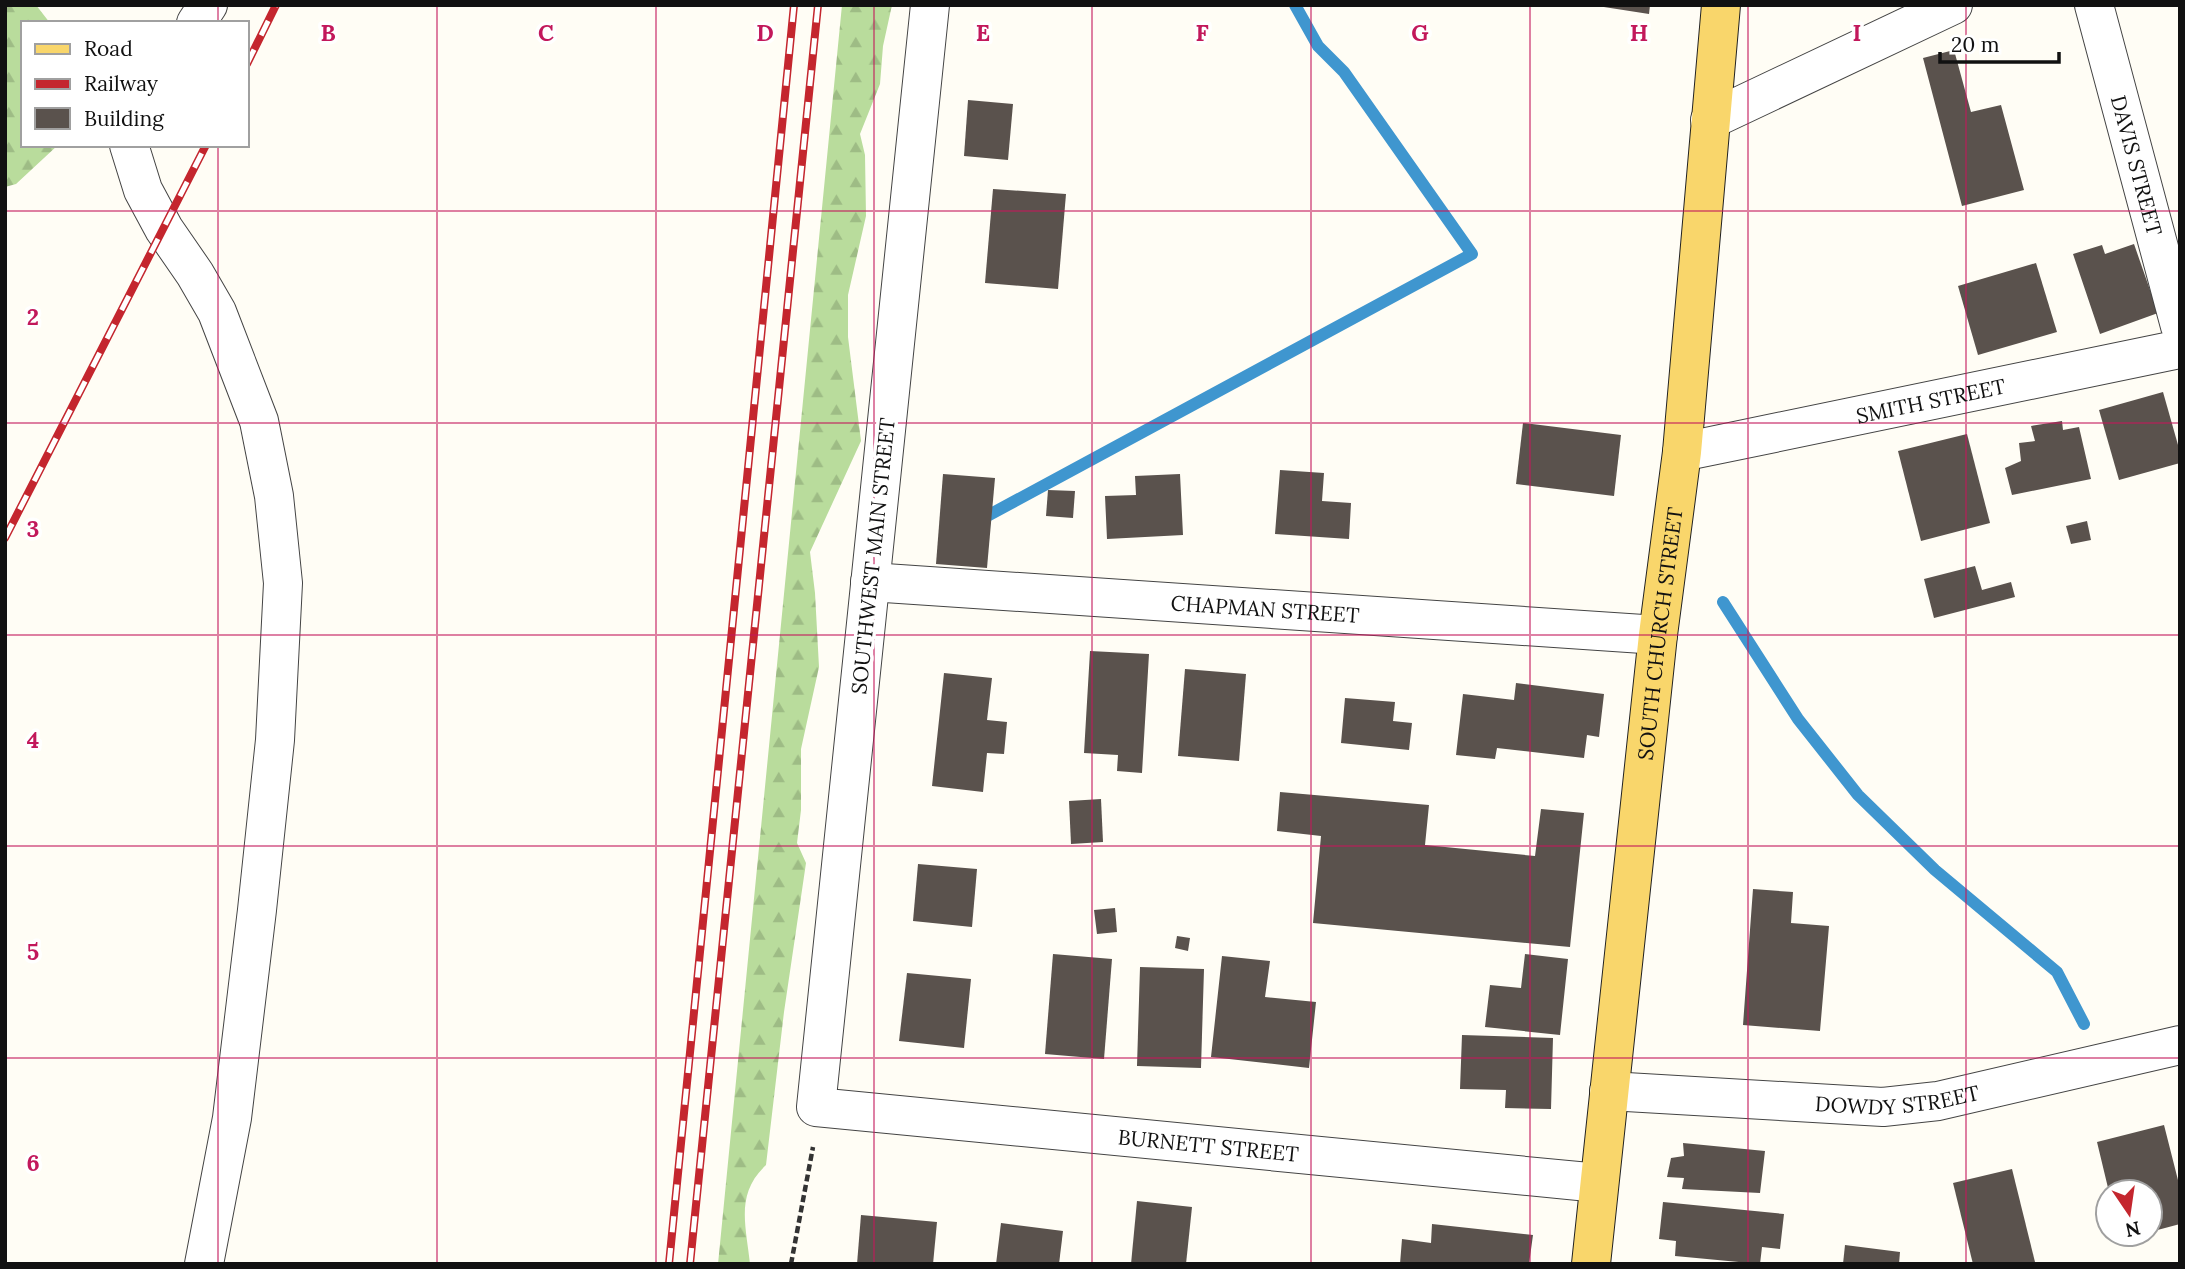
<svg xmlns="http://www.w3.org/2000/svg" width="2185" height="1269" font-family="Lora,serif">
<defs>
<pattern id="forest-firs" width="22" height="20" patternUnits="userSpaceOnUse" patternTransform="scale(1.75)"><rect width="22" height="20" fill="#b9dc9c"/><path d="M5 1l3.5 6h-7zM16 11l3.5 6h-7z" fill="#9ebc85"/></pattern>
</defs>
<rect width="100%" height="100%" fill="#fffdf5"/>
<g fill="url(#forest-firs)">
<polygon points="5,5 36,5 50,23 23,23 23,145 58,145 16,184 5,187"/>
<path d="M842,5H892L883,46L880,84L860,134L865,155L866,216L848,295V337L861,441L810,552L815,593L819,667L801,749V810L797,843L806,863L784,1012L766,1165C735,1194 746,1225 750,1264H718Z"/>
</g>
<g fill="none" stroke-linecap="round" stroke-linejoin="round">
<g stroke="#3f96cf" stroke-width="12">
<polyline points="978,521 1472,254 1344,72 1318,46 1295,5"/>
<polyline points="1723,602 1798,719 1858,795 1935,870 2057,972 2084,1024"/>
</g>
</g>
<g fill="#5a524d">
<polygon points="1591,5 1650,5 1649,14"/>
<polygon points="1954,50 1971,112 2001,105 2024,190 1962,206 1923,58"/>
<polygon points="968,100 1013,104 1008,160 964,156"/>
<polygon points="993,189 1066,194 1058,289 985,283"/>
<polygon points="2134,244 2158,313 2100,334 2073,254 2102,245 2105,254"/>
<polygon points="2036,263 2057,332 1978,355 1958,286"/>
<polygon points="2163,392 2180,452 2180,463 2119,480 2099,410"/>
<polygon points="2062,421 2063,430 2079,427 2091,479 2012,495 2005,468 2021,461 2019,443 2035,441 2031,426"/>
<polygon points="1523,423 1621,435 1614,496 1516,484"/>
<polygon points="1967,434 1990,523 1921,541 1898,451"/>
<polygon points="1280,470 1324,473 1322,501 1351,503 1349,539 1275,534"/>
<polygon points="943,474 995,478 987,568 936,564"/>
<polygon points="1180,474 1183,535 1107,539 1105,496 1136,495 1135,476"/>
<polygon points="1048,490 1075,491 1073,518 1046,516"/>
<polygon points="2087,521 2091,540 2071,544 2066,526"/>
<polygon points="1975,566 1982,590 2011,582 2015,597 1934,618 1924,579"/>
<polygon points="1090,651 1149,654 1142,773 1117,771 1118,755 1084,753"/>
<polygon points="1185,669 1246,674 1239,761 1178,756"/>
<polygon points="944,673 992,678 987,720 1007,722 1004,754 987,753 983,792 932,786"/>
<polygon points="1516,683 1604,694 1599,737 1587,735 1584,758 1497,748 1495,759 1456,755 1463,694 1514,700"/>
<polygon points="1345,698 1395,702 1393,721 1412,723 1409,750 1341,743"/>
<polygon points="1280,792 1429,805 1425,845 1535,856 1541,809 1584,813 1570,947 1313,923 1321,836 1277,831"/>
<polygon points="1101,799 1103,842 1071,844 1069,801"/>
<polygon points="918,864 977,869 972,927 913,921"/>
<polygon points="1753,889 1793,892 1791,923 1829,926 1820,1031 1743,1025"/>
<polygon points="1115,908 1117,932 1097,934 1094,910"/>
<polygon points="1177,936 1190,938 1188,951 1175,948"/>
<polygon points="1053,954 1112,959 1104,1059 1045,1054"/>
<polygon points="1525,954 1568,959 1560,1035 1485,1027 1490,985 1521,988"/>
<polygon points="1222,956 1270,961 1265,997 1316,1002 1309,1068 1211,1057"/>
<polygon points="1140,967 1204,969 1201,1068 1137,1066"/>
<polygon points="907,973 971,979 964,1048 899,1041"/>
<polygon points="1462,1035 1553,1038 1551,1109 1505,1108 1506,1090 1460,1089"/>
<polygon points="2164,1125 2180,1188 2180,1224 2150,1232 2150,1192 2109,1192 2097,1142"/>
<polygon points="1683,1143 1765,1151 1760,1193 1682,1189 1684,1178 1667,1177 1671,1158 1684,1156"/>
<polygon points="2012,1169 2035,1262 1973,1264 1953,1183"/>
<polygon points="1137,1201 1192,1207 1186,1264 1131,1264"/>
<polygon points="1663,1202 1784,1214 1780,1249 1762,1247 1760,1264 1675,1256 1676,1241 1659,1239"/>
<polygon points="861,1215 937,1222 933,1264 857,1264"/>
<polygon points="1001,1223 1063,1231 1059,1264 996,1264"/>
<polygon points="1432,1224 1533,1235 1529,1264 1400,1264 1402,1239 1431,1243"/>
<polygon points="1845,1245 1900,1252 1899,1264 1843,1264"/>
</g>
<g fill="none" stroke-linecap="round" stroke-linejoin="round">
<defs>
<g id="minor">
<path id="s1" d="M930,5L816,1107L1599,1183"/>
<path id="s2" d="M2094,5L2180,326"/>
<polyline points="196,23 208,5"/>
<polyline points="1710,120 1953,5"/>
<polyline points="129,145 143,190 164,229 195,274 217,312 259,421 274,496 283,583 275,740 257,910 232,1118 204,1264"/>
<path id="s3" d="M1682,452L2180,349"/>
<path id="s4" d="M870,582L1658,635"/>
<path id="s5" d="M1609,1091L1883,1107L1938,1101L2180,1045"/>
</g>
<g id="major">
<path id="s6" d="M1591,1264L1658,635L1682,452L1721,5"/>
</g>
</defs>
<use href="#minor" stroke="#444" stroke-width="40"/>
<use href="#major" stroke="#222" stroke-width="40"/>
<polyline stroke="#333" stroke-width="4.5" stroke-dasharray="7 3.5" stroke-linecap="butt" points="791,1264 813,1147"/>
<use href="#minor" stroke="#fff" stroke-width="38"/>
<use href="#major" stroke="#f9d66b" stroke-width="38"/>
<defs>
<g id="rail">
<polyline points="247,64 276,5"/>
<polyline points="5,538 206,145"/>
<polyline points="669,1264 794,5"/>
<polyline points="690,1264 818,5"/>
</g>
</defs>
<use href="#rail" stroke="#c4262e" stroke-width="8"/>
<use href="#rail" stroke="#fff" stroke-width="5" stroke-dasharray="16" stroke-linecap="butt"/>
</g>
<path fill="none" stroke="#c2185b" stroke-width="2" stroke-opacity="0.55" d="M218,5V23M437,5V1264M656,5V1264M874,5V1264M1092,5V1264M1311,5V1264M1530,5V1264M1748,5V1264M1966,5V1264M218,145V1264M5,211H2180M5,423H2180M5,635H2180M5,846H2180M5,1058H2180"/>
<g text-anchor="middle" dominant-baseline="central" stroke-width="7" stroke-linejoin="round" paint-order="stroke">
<g font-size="21" fill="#111" stroke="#fff">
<text stroke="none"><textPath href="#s2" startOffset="166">DAVIS STREET</textPath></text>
<text stroke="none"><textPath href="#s3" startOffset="254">SMITH STREET</textPath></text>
<text transform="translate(873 556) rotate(-84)">SOUTHWEST MAIN STREET</text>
<text stroke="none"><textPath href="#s4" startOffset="396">CHAPMAN STREET</textPath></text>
<text stroke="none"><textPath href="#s6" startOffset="634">SOUTH CHURCH STREET</textPath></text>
<text stroke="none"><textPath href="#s5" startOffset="289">DOWDY STREET</textPath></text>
<text stroke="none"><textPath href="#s1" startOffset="1502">BURNETT STREET</textPath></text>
</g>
</g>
<g font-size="23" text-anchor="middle" font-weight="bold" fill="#c2185b" stroke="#fff" stroke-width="7" stroke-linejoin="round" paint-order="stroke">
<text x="328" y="41">B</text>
<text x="546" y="41">C</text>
<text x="765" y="41">D</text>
<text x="983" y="41">E</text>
<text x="1202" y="41">F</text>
<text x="1420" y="41">G</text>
<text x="1639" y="41">H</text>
<text x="1857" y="41">I</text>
<text x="33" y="325">2</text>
<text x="33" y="537">3</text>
<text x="33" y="748">4</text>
<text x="33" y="960">5</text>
<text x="33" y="1171">6</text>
</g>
<rect width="2185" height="1269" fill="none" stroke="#111111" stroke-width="14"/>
<rect x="21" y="21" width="228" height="126" fill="#ffffff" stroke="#a0a0a0" stroke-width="2"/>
<rect x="35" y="44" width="35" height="10" fill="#f9d66b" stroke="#a0a0a0" stroke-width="2"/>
<text x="84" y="56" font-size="21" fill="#111111">Road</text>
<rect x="35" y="79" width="35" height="10" fill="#c4262e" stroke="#a0a0a0" stroke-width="2"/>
<text x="84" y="91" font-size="21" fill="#111111">Railway</text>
<rect x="35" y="108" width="35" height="21" fill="#5a524d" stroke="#a0a0a0" stroke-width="2"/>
<text x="84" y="126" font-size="21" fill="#111111">Building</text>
<g transform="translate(2129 1213) rotate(167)"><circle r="33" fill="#ffffff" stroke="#a0a0a0" stroke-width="2"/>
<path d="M0-5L12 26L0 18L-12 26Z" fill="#c4262e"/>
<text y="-10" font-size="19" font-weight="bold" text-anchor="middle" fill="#111111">N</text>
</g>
<path d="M1940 52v10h119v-10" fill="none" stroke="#111111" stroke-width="3.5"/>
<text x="1951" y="52" font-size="21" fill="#111111" stroke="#ffffff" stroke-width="5" paint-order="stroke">20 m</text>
</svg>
